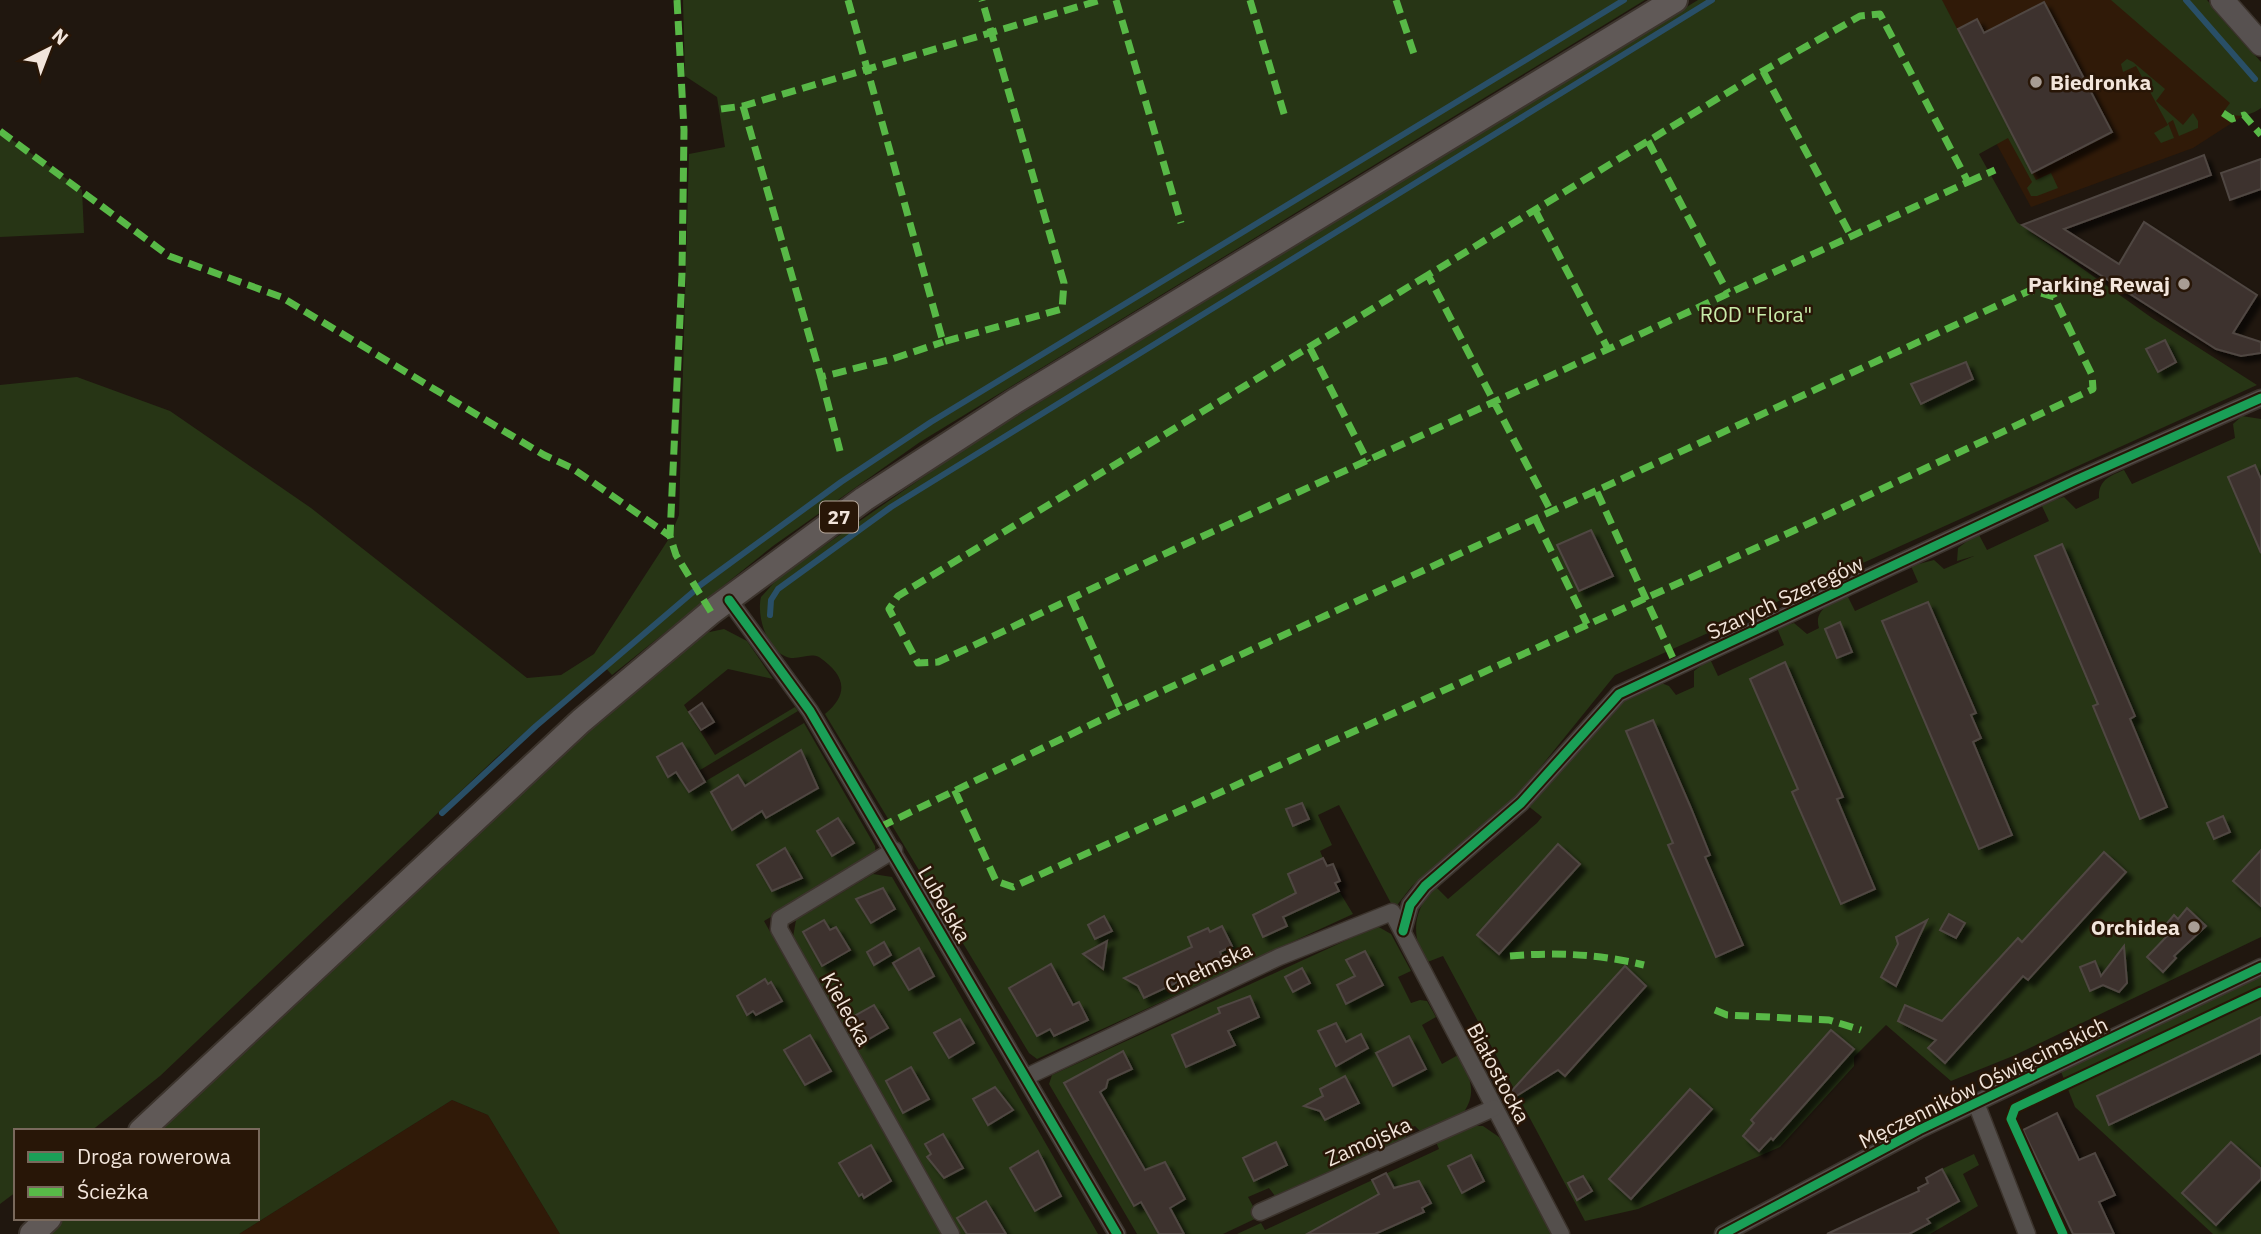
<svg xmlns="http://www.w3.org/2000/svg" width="2261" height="1234" font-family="'IBM Plex Sans',sans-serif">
<defs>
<filter id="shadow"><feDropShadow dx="6" dy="6" stdDeviation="2" flood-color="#0009"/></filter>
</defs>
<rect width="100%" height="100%" fill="#20170f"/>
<g fill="#301a08">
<polygon points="1918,0 2121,0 2252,110 2193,148 2031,207"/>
<polygon points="452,1100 488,1115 560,1234 239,1234"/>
</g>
<g fill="#273515">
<polygon points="683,0 1645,0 920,442 773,546 612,675 603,665 498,756 160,1076 91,1131 16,1131 16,1192 0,1204 0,385 77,377 170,411 311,508 527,678 561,675 594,654 670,537 679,515 689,154 725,147 717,97 685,76"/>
<path d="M1698,0H1942L2036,180L2051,173L2058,188L2037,196H2031L2027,188L2032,182L2008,138L1979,154L2017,222L2152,318L2257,385L1615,675L1518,795L1412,886L1394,909L1339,805L1318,815L1332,845L1320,851L1323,858L1289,874L1303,907L1339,891L1353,914L1037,1059L1029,1053L825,714C850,693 845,675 819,657C809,653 801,659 791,658C768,654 756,617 761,597L779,577L968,446Z"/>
<path d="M2111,0H2207L2261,62V108C2250,116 2236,119 2224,111L2230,103Z"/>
<polygon points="2127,59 2133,62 2165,89 2156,101 2183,125 2193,113 2198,121 2198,128 2179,136 2173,120 2168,123 2174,138 2161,143 2154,133 2168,125 2136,66 2123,72 2121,64"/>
<polygon points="0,131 82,190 84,233 0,237"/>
<path d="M2242,416L2261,419V937L2013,1056L1951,1081L1886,1025L1854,1057V1066L1780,1147L1638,1209L1585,1221L1443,956L1425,963C1411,930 1413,915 1434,885L1448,899L1537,823L1542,817L1527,805L1619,701L1659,682L1669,686L1676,695L1694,687V671L1710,659L1718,676L1784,645L1777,628L1794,623L1807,634L1819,628C1813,609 1833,602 1847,595L1855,611L1918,582L1911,566L1934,560L1944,569L1974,556L1957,561L1958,548L1978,533L1987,550L2049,521L2041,504L2064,497L2076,509L2099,498C2098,481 2109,476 2124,470L2132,484L2235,438L2233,424Z"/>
<polygon points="724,629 747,641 773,679 728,669 684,705 715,755 795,707 798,711 682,781 689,791 804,723 875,846 876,855 764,921 941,1234 560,1234 488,1115 452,1100 239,1234 48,1234 64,1218 257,1218 257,1131 157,1131 584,732 700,634"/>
<polygon points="873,874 892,877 1098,1234 960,1234 793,937 796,920"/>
<path d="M1377,926L1391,934L1411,971L1398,977L1411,1003L1420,1000L1427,1001L1436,1017L1422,1025L1442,1064L1458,1055C1469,1075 1478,1091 1464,1112L1421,1132L1415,1126L1406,1130V1138L1384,1147L1378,1142L1368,1146V1156L1275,1196L1269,1188L1248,1197L1259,1217L1223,1234H1137L1049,1084L1052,1075L1349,939L1347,935Z"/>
<polygon points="2261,967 2261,1234 2213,1234 2075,1107 2058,1064"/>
<polygon points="1470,1126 1483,1126 1499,1137 1554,1234 1237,1234 1261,1223 1265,1230 1439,1149 1436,1142"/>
<polygon points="1974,1154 1979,1165 1963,1174 1978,1206 1930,1234 1909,1234 1929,1223 1927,1219 1959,1201 1942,1169"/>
</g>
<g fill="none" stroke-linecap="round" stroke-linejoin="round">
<g stroke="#294f67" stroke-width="6">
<polyline points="2186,0 2255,79"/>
<polyline points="699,586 841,482 931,422 1624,0"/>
<polyline points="770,615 771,600 778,589 891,507 1712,0"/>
<polyline points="442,813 536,726 693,592"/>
</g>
</g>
<g fill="#3e322f" stroke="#504742" stroke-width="2" filter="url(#shadow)">
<polygon points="2044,2 2112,132 2032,173 1958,29 1977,19 1984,33"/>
<polygon points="2204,155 2211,175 2064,229 2119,264 2144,222 2257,295 2233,333 2261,342 2261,353 2241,356 2216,349 2022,225"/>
<polygon points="2261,159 2261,189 2230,200 2221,173"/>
<polygon points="2165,340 2176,362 2158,372 2146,349"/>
<polygon points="1966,362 1973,379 1921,404 1911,384"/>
<polygon points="2255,465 2261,479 2261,553 2228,477"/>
<polygon points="1591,530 1613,576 1579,591 1557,545"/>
<polygon points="2062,544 2135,716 2130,719 2167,807 2140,819 2093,706 2098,704 2035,556"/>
<polygon points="1928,602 1976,713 1971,715 1981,738 1973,742 2012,835 1979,849 1882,621"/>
<polygon points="1840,622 1852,652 1837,658 1825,629"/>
<polygon points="1785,662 1843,797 1837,799 1875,889 1841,904 1792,792 1798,789 1750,679"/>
<polygon points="702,703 714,722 701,730 689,712"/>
<polygon points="1653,720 1691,808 1710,855 1705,857 1743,945 1716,957 1668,845 1673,843 1626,731"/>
<polygon points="682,743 705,782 689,792 676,772 668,777 657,757"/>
<polygon points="801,750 818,788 766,818 762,811 732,830 711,792 738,775 745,786"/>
<polygon points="1302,803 1309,819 1293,826 1286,809"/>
<polygon points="2223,816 2230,832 2214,839 2207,823"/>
<polygon points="838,818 854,843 832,856 817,831"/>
<polygon points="1558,844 1580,864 1499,954 1477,935"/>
<polygon points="785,848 802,878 772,891 757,865"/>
<polygon points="2261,850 2261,906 2233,881"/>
<polygon points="2104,852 2126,872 2028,980 2023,976 1945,1063 1928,1048 1936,1040 1898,1021 1905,1005 1942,1021 2018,938 2022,942"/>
<polygon points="1323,858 1327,866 1333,864 1340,881 1335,883 1339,891 1283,917 1287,926 1263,937 1253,915 1296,893 1288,874"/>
<polygon points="883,888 895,909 871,923 856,899"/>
<polygon points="2187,908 2206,926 2174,956 2176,958 2163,972 2147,957 2169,934 2163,928 2174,915 2178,919"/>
<polygon points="1949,914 1965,923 1956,938 1940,930"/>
<polygon points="1104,916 1112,931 1095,939 1088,925"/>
<polygon points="824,920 830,930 836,927 850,950 822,966 803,932"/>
<polygon points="1927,920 1896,986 1881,977 1898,944 1896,937"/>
<polygon points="1222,926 1232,946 1220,952 1222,957 1175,980 1176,983 1144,998 1138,986 1124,978 1192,947 1188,937 1208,928 1210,932"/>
<polygon points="1107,941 1103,969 1083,954"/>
<polygon points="884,942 891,955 874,965 867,952"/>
<polygon points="2124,946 2127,983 2119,992 2103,985 2090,991 2080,967 2095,961 2101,976"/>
<polygon points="919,948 934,976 909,990 893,963"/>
<polygon points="1365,951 1383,985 1346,1004 1337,985 1355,976 1346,960"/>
<polygon points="1051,964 1073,1005 1079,1002 1088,1020 1054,1036 1050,1029 1037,1036 1009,988"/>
<polygon points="1625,966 1646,986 1565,1076 1558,1070 1510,1100 1507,1096"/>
<polygon points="1302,968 1310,983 1293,992 1285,977"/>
<polygon points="765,979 768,984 771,982 782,1001 756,1015 753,1011 747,1015 737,996"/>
<polygon points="1250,996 1259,1017 1228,1031 1235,1045 1186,1067 1172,1035 1220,1013 1218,1008"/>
<polygon points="874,1005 888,1028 862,1043 849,1019"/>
<polygon points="2261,1017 2261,1053 2109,1125 2097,1096"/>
<polygon points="960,1019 974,1043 949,1058 934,1033"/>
<polygon points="1336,1023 1346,1042 1361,1034 1368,1048 1336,1066 1318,1031"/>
<polygon points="1831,1030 1854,1049 1773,1140 1771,1138 1759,1151 1743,1136 1754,1123 1751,1120"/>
<polygon points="810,1035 831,1071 805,1085 784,1050"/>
<polygon points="1409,1036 1426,1069 1393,1086 1376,1053"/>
<polygon points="1123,1051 1132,1069 1108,1080 1106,1088 1100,1092 1145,1170 1165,1162 1185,1199 1170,1208 1184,1234 1159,1234 1141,1202 1134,1206 1064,1083"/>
<polygon points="911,1067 929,1099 903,1113 886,1081"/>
<polygon points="1345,1076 1359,1103 1325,1120 1320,1111 1304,1106 1323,1096 1320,1089"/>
<polygon points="995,1087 1013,1110 988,1125 973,1099"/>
<polygon points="1690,1089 1712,1109 1631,1199 1609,1179"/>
<polygon points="2057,1113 2079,1160 2095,1153 2115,1195 2099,1202 2114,1234 2073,1234 2023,1130"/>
<polygon points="943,1134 963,1168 944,1178 927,1157 931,1154 925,1144"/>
<polygon points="1276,1142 1287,1165 1254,1181 1243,1158"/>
<polygon points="2231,1142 2261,1169 2261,1179 2216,1225 2182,1193"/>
<polygon points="871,1145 891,1181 864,1198 862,1194 859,1196 839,1163"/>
<polygon points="1038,1151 1061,1196 1035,1211 1010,1168"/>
<polygon points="1471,1155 1484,1181 1462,1193 1448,1166"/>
<polygon points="1942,1169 1959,1201 1927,1219 1930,1223 1909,1234 1827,1234 1919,1191 1918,1188 1928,1183 1926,1178"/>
<polygon points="1386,1173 1394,1188 1419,1181 1431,1203 1422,1208 1424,1212 1375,1234 1307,1234 1379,1194 1372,1180"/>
<polygon points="1583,1176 1592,1191 1577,1200 1568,1183"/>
<polygon points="986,1201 1006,1234 967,1234 957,1218"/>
</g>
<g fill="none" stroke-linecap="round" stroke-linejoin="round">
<defs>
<g id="street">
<polyline points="729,600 810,711 1117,1234"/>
<polyline points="894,850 780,919 779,929 951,1234"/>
<polyline points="1403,931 1410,905 1425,886 1521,803 1619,694 2076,480 2261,398"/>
<polyline points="1026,1077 1279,957 1392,912 1561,1234"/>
<polyline points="1976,1103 2027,1234"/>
<polyline points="1260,1212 1494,1108"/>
<polyline points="1723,1234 1919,1130 2261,967"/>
</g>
<polyline id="secondary" points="2222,0 2261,44"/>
<g id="primary">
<polyline points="141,1131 581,721 711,612 864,499 1015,401 1675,0"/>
<polyline points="32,1234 49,1218"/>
</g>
</defs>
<use href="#street" stroke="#3c342d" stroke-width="19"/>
<use href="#secondary" stroke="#3c342d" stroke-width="26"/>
<use href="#primary" stroke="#3c342d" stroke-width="28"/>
<use href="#street" stroke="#544f4c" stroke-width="16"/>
<use href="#secondary" stroke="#575150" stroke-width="23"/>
<use href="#primary" stroke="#605957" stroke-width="24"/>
<g stroke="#58b947" stroke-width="7" stroke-dasharray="14 7" stroke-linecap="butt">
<polyline points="677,0 684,130 682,274 670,536 676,555 711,612"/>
<polyline points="848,0 943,342 1062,309 1064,283 982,0"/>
<polyline points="1116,0 1181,223"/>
<polyline points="1250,0 1285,117"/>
<polyline points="1396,0 1415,57"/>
<polyline points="1763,71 1851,236"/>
<polyline points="743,106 821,377 892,359 943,342"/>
<polyline points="721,109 743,106 1101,0"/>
<polyline points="2223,113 2232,119 2244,115 2261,135"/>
<polyline points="0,131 169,256 281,297 544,455 572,468 670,536"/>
<polyline points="1648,141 1728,293"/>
<polyline points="1968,182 1995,170"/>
<polyline points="1535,210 1608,349"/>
<path d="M1428,275L898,596L889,609L918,663L938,662C1018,625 1096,586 1175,549C1440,427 1704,305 1968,182L1880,14L1860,16L1763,71L1428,275L1552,513"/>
<polyline points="1310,348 1368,462"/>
<polyline points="821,377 840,451"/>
<polyline points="1597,492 1677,667"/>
<polyline points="1536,520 1587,624"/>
<polyline points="1071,598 1121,710"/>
<polyline points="880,827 1121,710 2031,290 2054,297 2092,375 2093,389 1795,530 1013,887 996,881 954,789"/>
<path d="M1510,956C1556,952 1599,954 1644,965"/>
<polyline points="1715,1010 1727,1015 1829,1020 1861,1030"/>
</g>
<defs>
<g id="cycleway">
<polyline points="729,600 810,711 1117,1234"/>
<polyline points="1403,931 1410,905 1425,886 1521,803 1619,694 2076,480 2261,398"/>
<polyline points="1723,1234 1919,1130 2261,967"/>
<polyline points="2063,1234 2011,1119 2015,1108 2261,992"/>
</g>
</defs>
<use href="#cycleway" stroke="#281607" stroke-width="13"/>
<use href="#cycleway" stroke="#1a9f57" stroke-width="9"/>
</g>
<g fill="#a89d94" stroke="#281607" stroke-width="2.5">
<circle cx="2036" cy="82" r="7"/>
<circle cx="2184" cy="284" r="7"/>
<circle cx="2194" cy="927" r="7"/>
</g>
<g text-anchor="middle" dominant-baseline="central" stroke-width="5" stroke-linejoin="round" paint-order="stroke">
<rect fill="#281607" stroke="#b5a79b" stroke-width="2" x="820" y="501.5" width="38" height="31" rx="5"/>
<g font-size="19" font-weight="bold" fill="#f2e5db">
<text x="839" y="517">27</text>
</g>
<g font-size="21" font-weight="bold" fill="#f2e5db" stroke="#281607" text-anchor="end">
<text x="2050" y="82" text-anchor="start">Biedronka</text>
<text x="2170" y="284">Parking Rewaj</text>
<text x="2180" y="927">Orchidea</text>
</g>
<g font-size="21" fill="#c8eca9" stroke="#281607">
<text x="1756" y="314">ROD "Flora"</text>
</g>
<g font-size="21" fill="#f2e5db" stroke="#281607">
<text transform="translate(1785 597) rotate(-25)">Szarych Szeregów</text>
<text transform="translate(945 904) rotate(60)">Lubelska</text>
<text transform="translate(1208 967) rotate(-25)">Chełmska</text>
<text transform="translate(847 1009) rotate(61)">Kielecka</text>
<text transform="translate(1499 1073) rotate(62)">Białostocka</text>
<text transform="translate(1983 1082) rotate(-26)">Męczenników Oświęcimskich</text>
<text transform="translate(1368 1141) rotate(-24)">Zamojska</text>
</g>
</g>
<rect x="14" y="1129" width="245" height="91" fill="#281607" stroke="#79695c" stroke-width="2"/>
<rect x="28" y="1152" width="35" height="10" fill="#1a9f57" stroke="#79695c" stroke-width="2"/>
<text x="77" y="1164" font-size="21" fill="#f2e5db">Droga rowerowa</text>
<rect x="28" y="1187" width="35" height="10" fill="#58b947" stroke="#79695c" stroke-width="2"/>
<text x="77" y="1199" font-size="21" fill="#f2e5db">Ścieżka</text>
<g transform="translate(49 49) rotate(42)" stroke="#281607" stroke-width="5" paint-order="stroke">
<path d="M0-5L12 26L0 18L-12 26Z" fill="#f2e5db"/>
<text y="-10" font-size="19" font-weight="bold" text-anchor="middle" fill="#f2e5db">N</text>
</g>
</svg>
